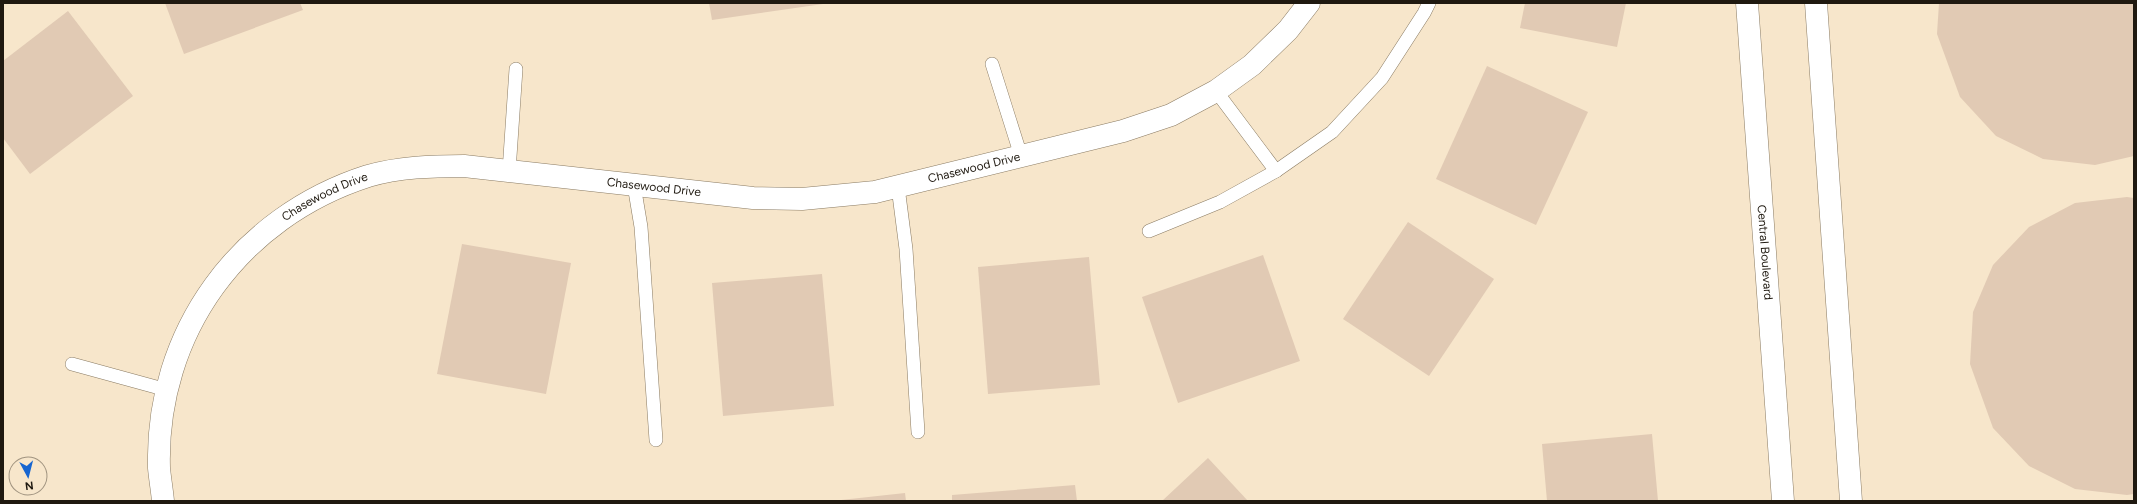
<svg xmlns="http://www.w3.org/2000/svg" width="2137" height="504" font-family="Figtree,sans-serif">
<rect width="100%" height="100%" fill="#f7e6cb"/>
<g fill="#e1cab4">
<polygon points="165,3 300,3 303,10 184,54"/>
<polygon points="709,3 823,3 823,4 712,20"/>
<polygon points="1525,3 1626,3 1617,47 1520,28"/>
<polygon points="1939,3 2134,3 2134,156 2095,165 2043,159 1996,136 1960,97 1937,34"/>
<polygon points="68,11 133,96 30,174 3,138 3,61"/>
<polygon points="1487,66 1588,112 1536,225 1436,179"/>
<polygon points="2127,197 2134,198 2134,494 2127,495 2075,489 2029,466 1993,428 1970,364 1973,312 1993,265 2029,227 2075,203"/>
<polygon points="1408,222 1494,279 1429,376 1343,319"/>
<polygon points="462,244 571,263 546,394 437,374"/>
<polygon points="1263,255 1300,361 1178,403 1142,297"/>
<polygon points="1089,257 1100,385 988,394 978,267"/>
<polygon points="822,274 834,406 723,416 712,283"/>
<polygon points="1652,434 1658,501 1547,501 1542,444"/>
<polygon points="1208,458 1248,501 1162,501"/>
<polygon points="1075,485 1077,501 952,501 952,495"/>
<polygon points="905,493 906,501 841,501 841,500"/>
</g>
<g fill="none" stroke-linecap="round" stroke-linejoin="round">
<defs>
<g id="service">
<polyline points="992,64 1021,156"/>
<polyline points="1216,91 1276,171"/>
<polyline points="509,171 516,69"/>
<polyline points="634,185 641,227 656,440"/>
<polyline points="898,187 906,249 918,432"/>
<polyline points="1149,231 1220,202 1276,171 1332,132 1382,78 1424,13 1429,3"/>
<polyline points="72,364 167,390"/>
</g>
<g id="minor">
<path id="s1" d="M163,501C162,490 160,479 159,468C155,332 240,217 368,176C399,167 432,166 464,166L753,198L802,199L875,192L1123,131L1171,115L1216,91L1252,65L1288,30L1309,3"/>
</g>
<g id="tertiary">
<path id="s2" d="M1747,3L1783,501"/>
<polyline points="1816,3 1851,501"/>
</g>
</defs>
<use href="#service" stroke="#8a7b63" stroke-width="14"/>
<use href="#minor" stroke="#8a7b63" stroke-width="23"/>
<use href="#tertiary" stroke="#8a7b63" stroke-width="23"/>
<use href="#service" stroke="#fff" stroke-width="13"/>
<use href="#minor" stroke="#fff" stroke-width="22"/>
<use href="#tertiary" stroke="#fff" stroke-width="22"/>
</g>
<g text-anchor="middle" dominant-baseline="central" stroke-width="4" stroke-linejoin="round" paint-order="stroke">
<g font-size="12" fill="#1f1910" stroke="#f7e6cb">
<text stroke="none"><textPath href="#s1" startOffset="1031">Chasewood Drive</textPath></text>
<text stroke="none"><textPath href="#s1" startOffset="707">Chasewood Drive</textPath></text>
<text stroke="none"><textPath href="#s1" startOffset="371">Chasewood Drive</textPath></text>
<text stroke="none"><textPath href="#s2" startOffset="250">Central Boulevard</textPath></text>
</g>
</g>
<rect width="2137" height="504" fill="none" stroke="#1f1910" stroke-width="8"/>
<g transform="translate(28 476) rotate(173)"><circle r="19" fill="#f7e6cb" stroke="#a19480"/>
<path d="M0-3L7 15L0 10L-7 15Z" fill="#1765d0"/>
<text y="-6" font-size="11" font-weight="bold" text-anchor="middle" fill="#1f1910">N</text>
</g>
</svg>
